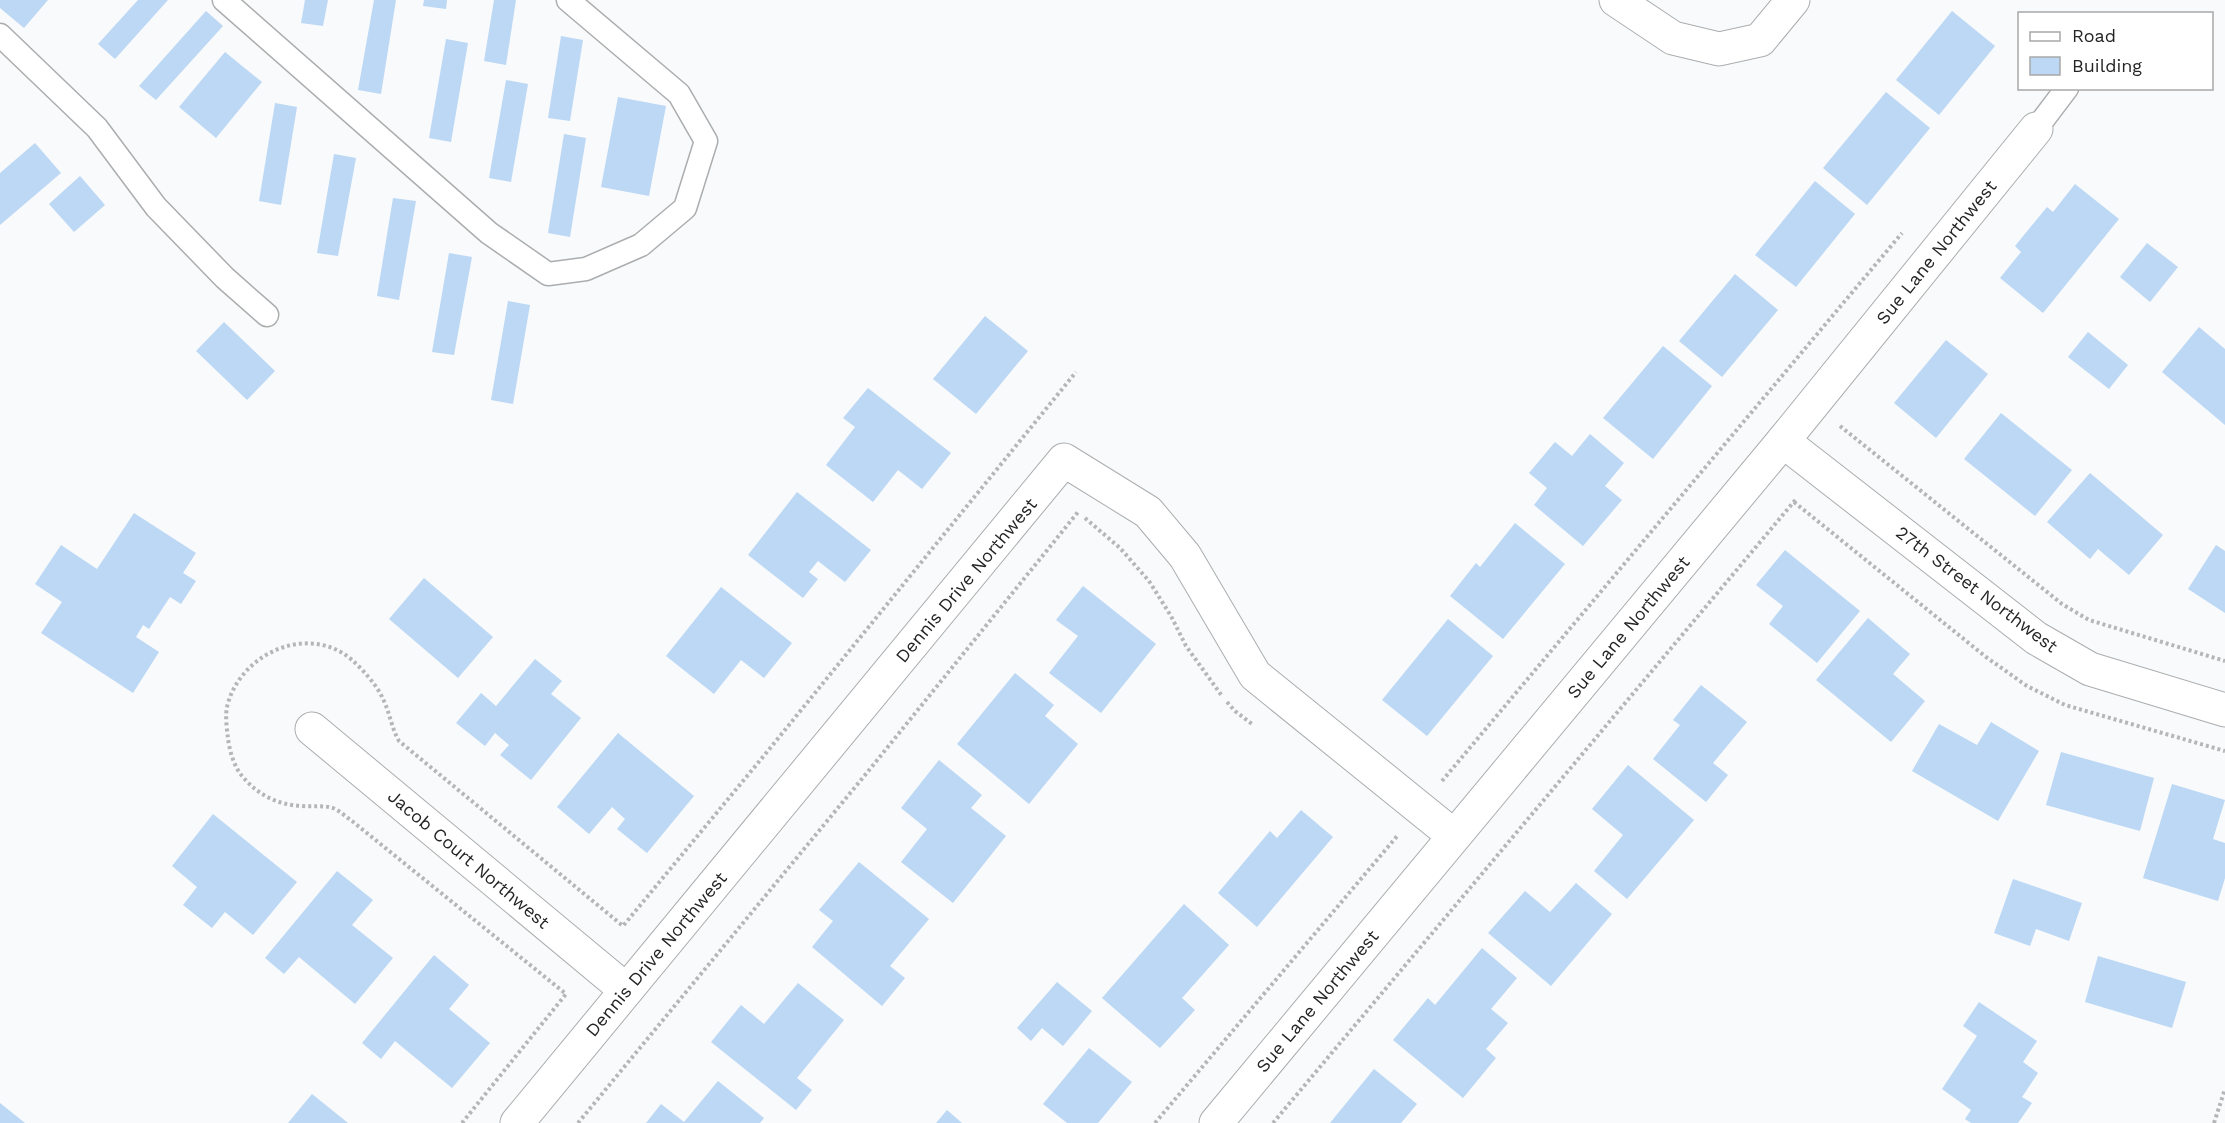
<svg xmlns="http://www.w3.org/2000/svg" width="2225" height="1123" font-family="'Work Sans',sans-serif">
<rect width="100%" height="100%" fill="#f8fafc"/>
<g fill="#bcd8f5">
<polygon points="0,0 48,0 24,28 0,8"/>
<polygon points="138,0 168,0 115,59 98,44"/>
<polygon points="305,0 328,0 323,26 301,23"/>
<polygon points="374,0 396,0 381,94 358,90"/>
<polygon points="424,0 447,0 446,9 423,6"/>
<polygon points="494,0 516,0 506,65 484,61"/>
<polygon points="206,11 223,26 156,100 139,86"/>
<polygon points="1952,11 1995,46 1939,115 1896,80"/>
<polygon points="561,36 583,40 570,121 548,118"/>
<polygon points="446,39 468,43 451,142 429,138"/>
<polygon points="225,52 262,82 216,138 179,107"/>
<polygon points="506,80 528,84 511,182 489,178"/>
<polygon points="1886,92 1930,128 1867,205 1823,168"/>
<polygon points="618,97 666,106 649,196 601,187"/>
<polygon points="275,103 297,107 281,205 259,201"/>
<polygon points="564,134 586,138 570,237 548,233"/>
<polygon points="35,143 61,173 0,225 0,173"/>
<polygon points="334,154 356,158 338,256 317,253"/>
<polygon points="80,176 105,205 74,232 49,204"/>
<polygon points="1815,181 1855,214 1796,287 1755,255"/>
<polygon points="2075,184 2119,219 2043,313 2000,278 2021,252 2015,246 2047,207 2053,212"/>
<polygon points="393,198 416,201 399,300 377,296"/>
<polygon points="2147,243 2178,267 2150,302 2120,277"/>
<polygon points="449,253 472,257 454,355 432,352"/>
<polygon points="1735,274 1778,310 1722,377 1679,341"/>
<polygon points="508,301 530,305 513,404 491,400"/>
<polygon points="985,316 1028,351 976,414 933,379"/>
<polygon points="224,322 275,371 247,400 196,351"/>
<polygon points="2199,327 2225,349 2225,425 2162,372"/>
<polygon points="2088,332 2128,365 2109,389 2068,357"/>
<polygon points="1946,340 1988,374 1936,438 1894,403"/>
<polygon points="1663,346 1712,386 1653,459 1603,418"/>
<polygon points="868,388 951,453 922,489 898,470 873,502 826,465 855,427 843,418"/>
<polygon points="2001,413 2072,470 2035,516 1964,459"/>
<polygon points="1590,434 1624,463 1605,486 1622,500 1583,546 1534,505 1547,488 1529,473 1555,442 1572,456"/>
<polygon points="2090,473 2163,535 2129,575 2098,549 2090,559 2047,522"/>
<polygon points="797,492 871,550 845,582 818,561 809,572 818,579 803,598 748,555"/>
<polygon points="134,513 196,553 183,573 196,581 181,604 170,597 149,629 143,625 136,637 159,652 133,693 41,633 62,602 35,584 61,545 97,569"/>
<polygon points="1515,523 1565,564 1503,639 1450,596 1476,563 1480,567"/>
<polygon points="2216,545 2225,551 2225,613 2188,589"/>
<polygon points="1785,550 1860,611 1817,663 1769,624 1783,606 1756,585"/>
<polygon points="424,578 493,637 458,678 389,619"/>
<polygon points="1083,586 1156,644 1101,713 1049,673 1078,636 1056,620"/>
<polygon points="721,587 792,643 764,678 741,660 714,694 666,656"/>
<polygon points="1868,618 1910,654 1893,674 1925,701 1891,742 1816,680"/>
<polygon points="1448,619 1493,656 1427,736 1382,700"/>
<polygon points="535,659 562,681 551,694 581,718 531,780 500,755 509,745 495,733 485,746 456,723 481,693 496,706"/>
<polygon points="1015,673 1054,705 1045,716 1078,744 1029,804 957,744"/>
<polygon points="1701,685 1747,722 1713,763 1728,775 1706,802 1653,759 1680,725 1673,720"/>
<polygon points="1991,722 2039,751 1998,821 1912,771 1939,724 1977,745"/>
<polygon points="618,733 694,796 647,853 617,829 625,819 612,807 589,834 557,807"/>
<polygon points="2061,752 2154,778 2140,831 2046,805"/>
<polygon points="939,760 982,795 971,808 1006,836 953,903 901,862 927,829 901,808"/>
<polygon points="1628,765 1694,820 1627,899 1594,871 1623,835 1592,809"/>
<polygon points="2172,784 2225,800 2213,839 2225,843 2225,878 2218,901 2143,878"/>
<polygon points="1301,810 1333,837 1257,927 1218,893 1270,831 1277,838"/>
<polygon points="213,814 297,882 253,935 225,912 212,928 183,905 197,887 172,866"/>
<polygon points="859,862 929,919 890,966 905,978 882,1006 812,947 833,921 819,910"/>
<polygon points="337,871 373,900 352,925 393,958 355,1004 299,957 284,974 265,958"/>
<polygon points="2013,879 2082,903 2069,941 2036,929 2030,946 1994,933"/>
<polygon points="1576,883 1612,914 1551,986 1488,933 1525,891 1550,912"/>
<polygon points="1184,904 1229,945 1182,998 1195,1010 1160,1048 1102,998"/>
<polygon points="1482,948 1517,978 1491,1009 1508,1023 1486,1049 1496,1058 1463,1098 1393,1040 1428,998 1435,1005"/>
<polygon points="434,955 469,985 449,1009 490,1043 452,1088 395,1041 381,1059 362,1043"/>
<polygon points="2098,956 2186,982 2172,1028 2085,1002"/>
<polygon points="1057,982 1092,1011 1063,1046 1042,1028 1031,1041 1017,1028"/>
<polygon points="798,983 844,1020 797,1078 812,1090 796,1110 711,1042 741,1005 764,1024"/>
<polygon points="1979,1002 2037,1041 2023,1062 2038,1073 2022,1097 2032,1103 2018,1123 1971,1123 1965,1119 1971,1110 1942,1089 1977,1036 1963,1026"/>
<polygon points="1089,1048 1132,1082 1098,1123 1067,1123 1043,1104"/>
<polygon points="1374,1069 1417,1104 1401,1123 1330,1123"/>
<polygon points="718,1081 764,1118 760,1123 646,1123 661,1104 684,1122"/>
<polygon points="312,1094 348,1123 288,1123"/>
<polygon points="0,1103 25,1123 0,1123"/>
<polygon points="947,1110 962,1123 936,1123"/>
</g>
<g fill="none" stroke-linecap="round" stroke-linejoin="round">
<defs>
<g id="lane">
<polyline points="224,0 489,233 548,274 586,269 641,245 685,208 706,141 679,94 568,0"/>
<polyline points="0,35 97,128 156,207 225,278 267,315"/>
<polyline points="2036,129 2067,88"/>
</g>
<g id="street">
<polyline points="1616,0 1673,38 1719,49 1760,40 1793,0"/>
<polyline points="1783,441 2036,638 2090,669 2225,710"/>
<polyline points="312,729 626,990"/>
<polyline points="517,1123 1064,460 1148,512 1185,556 1255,675 1454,836"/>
<polyline points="1216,1123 1783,441 2036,129"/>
</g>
</defs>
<use href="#lane" stroke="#abadae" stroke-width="25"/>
<use href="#street" stroke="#abadae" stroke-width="35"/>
<g stroke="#b5b6b8" stroke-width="4" stroke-dasharray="3 3" stroke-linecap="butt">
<polyline points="1840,426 2062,604 2089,620 2225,661"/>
<polyline points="1794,502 1986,657 2027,686 2065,705 2225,751"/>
<polyline points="1085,518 1120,548 1149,581 1171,616 1186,646 1222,696"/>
<polyline points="1227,702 1235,711 1252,724"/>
<polyline points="1442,781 1902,233"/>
<path d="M462,1123L566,994L352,821C346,817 340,811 333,808C323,805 313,807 302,806C278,805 258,795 243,777C234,767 230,752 228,739C227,729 225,717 227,707C239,654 308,622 352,660C363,670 377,685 383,699C390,713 391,727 399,741L623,926L767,752L1076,372"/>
<polyline points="578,1123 870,769 1078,512 1079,513"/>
<polyline points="1155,1123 1398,835"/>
<polyline points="1273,1123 1797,498"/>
<polyline points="2214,1123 2225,1089"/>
</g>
<use href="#lane" stroke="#fff" stroke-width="22"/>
<use href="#street" stroke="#fff" stroke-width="33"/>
</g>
<g text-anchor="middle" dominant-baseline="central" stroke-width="4.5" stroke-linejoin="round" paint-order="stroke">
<g font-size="18" fill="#252526" stroke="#fff">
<text transform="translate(1936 252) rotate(-51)">Sue Lane Northwest</text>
<text transform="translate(966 580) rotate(-50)">Dennis Drive Northwest</text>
<text transform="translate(1977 589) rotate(37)">27th Street Northwest</text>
<text transform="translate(1628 627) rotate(-50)">Sue Lane Northwest</text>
<text transform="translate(469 859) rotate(40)">Jacob Court Northwest</text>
<text transform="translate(656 954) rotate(-50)">Dennis Drive Northwest</text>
<text transform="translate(1317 1001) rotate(-50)">Sue Lane Northwest</text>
</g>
</g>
<rect x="2018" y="12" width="195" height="78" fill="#ffffff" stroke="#a8a8a8" stroke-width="1.5"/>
<rect x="2030" y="32" width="30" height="9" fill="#ffffff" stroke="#a8a8a8" stroke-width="1.5"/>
<text x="2072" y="42" font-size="18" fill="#252526">Road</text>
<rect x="2030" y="57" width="30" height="18" fill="#bcd8f5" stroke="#a8a8a8" stroke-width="1.5"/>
<text x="2072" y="72" font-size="18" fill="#252526">Building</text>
</svg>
